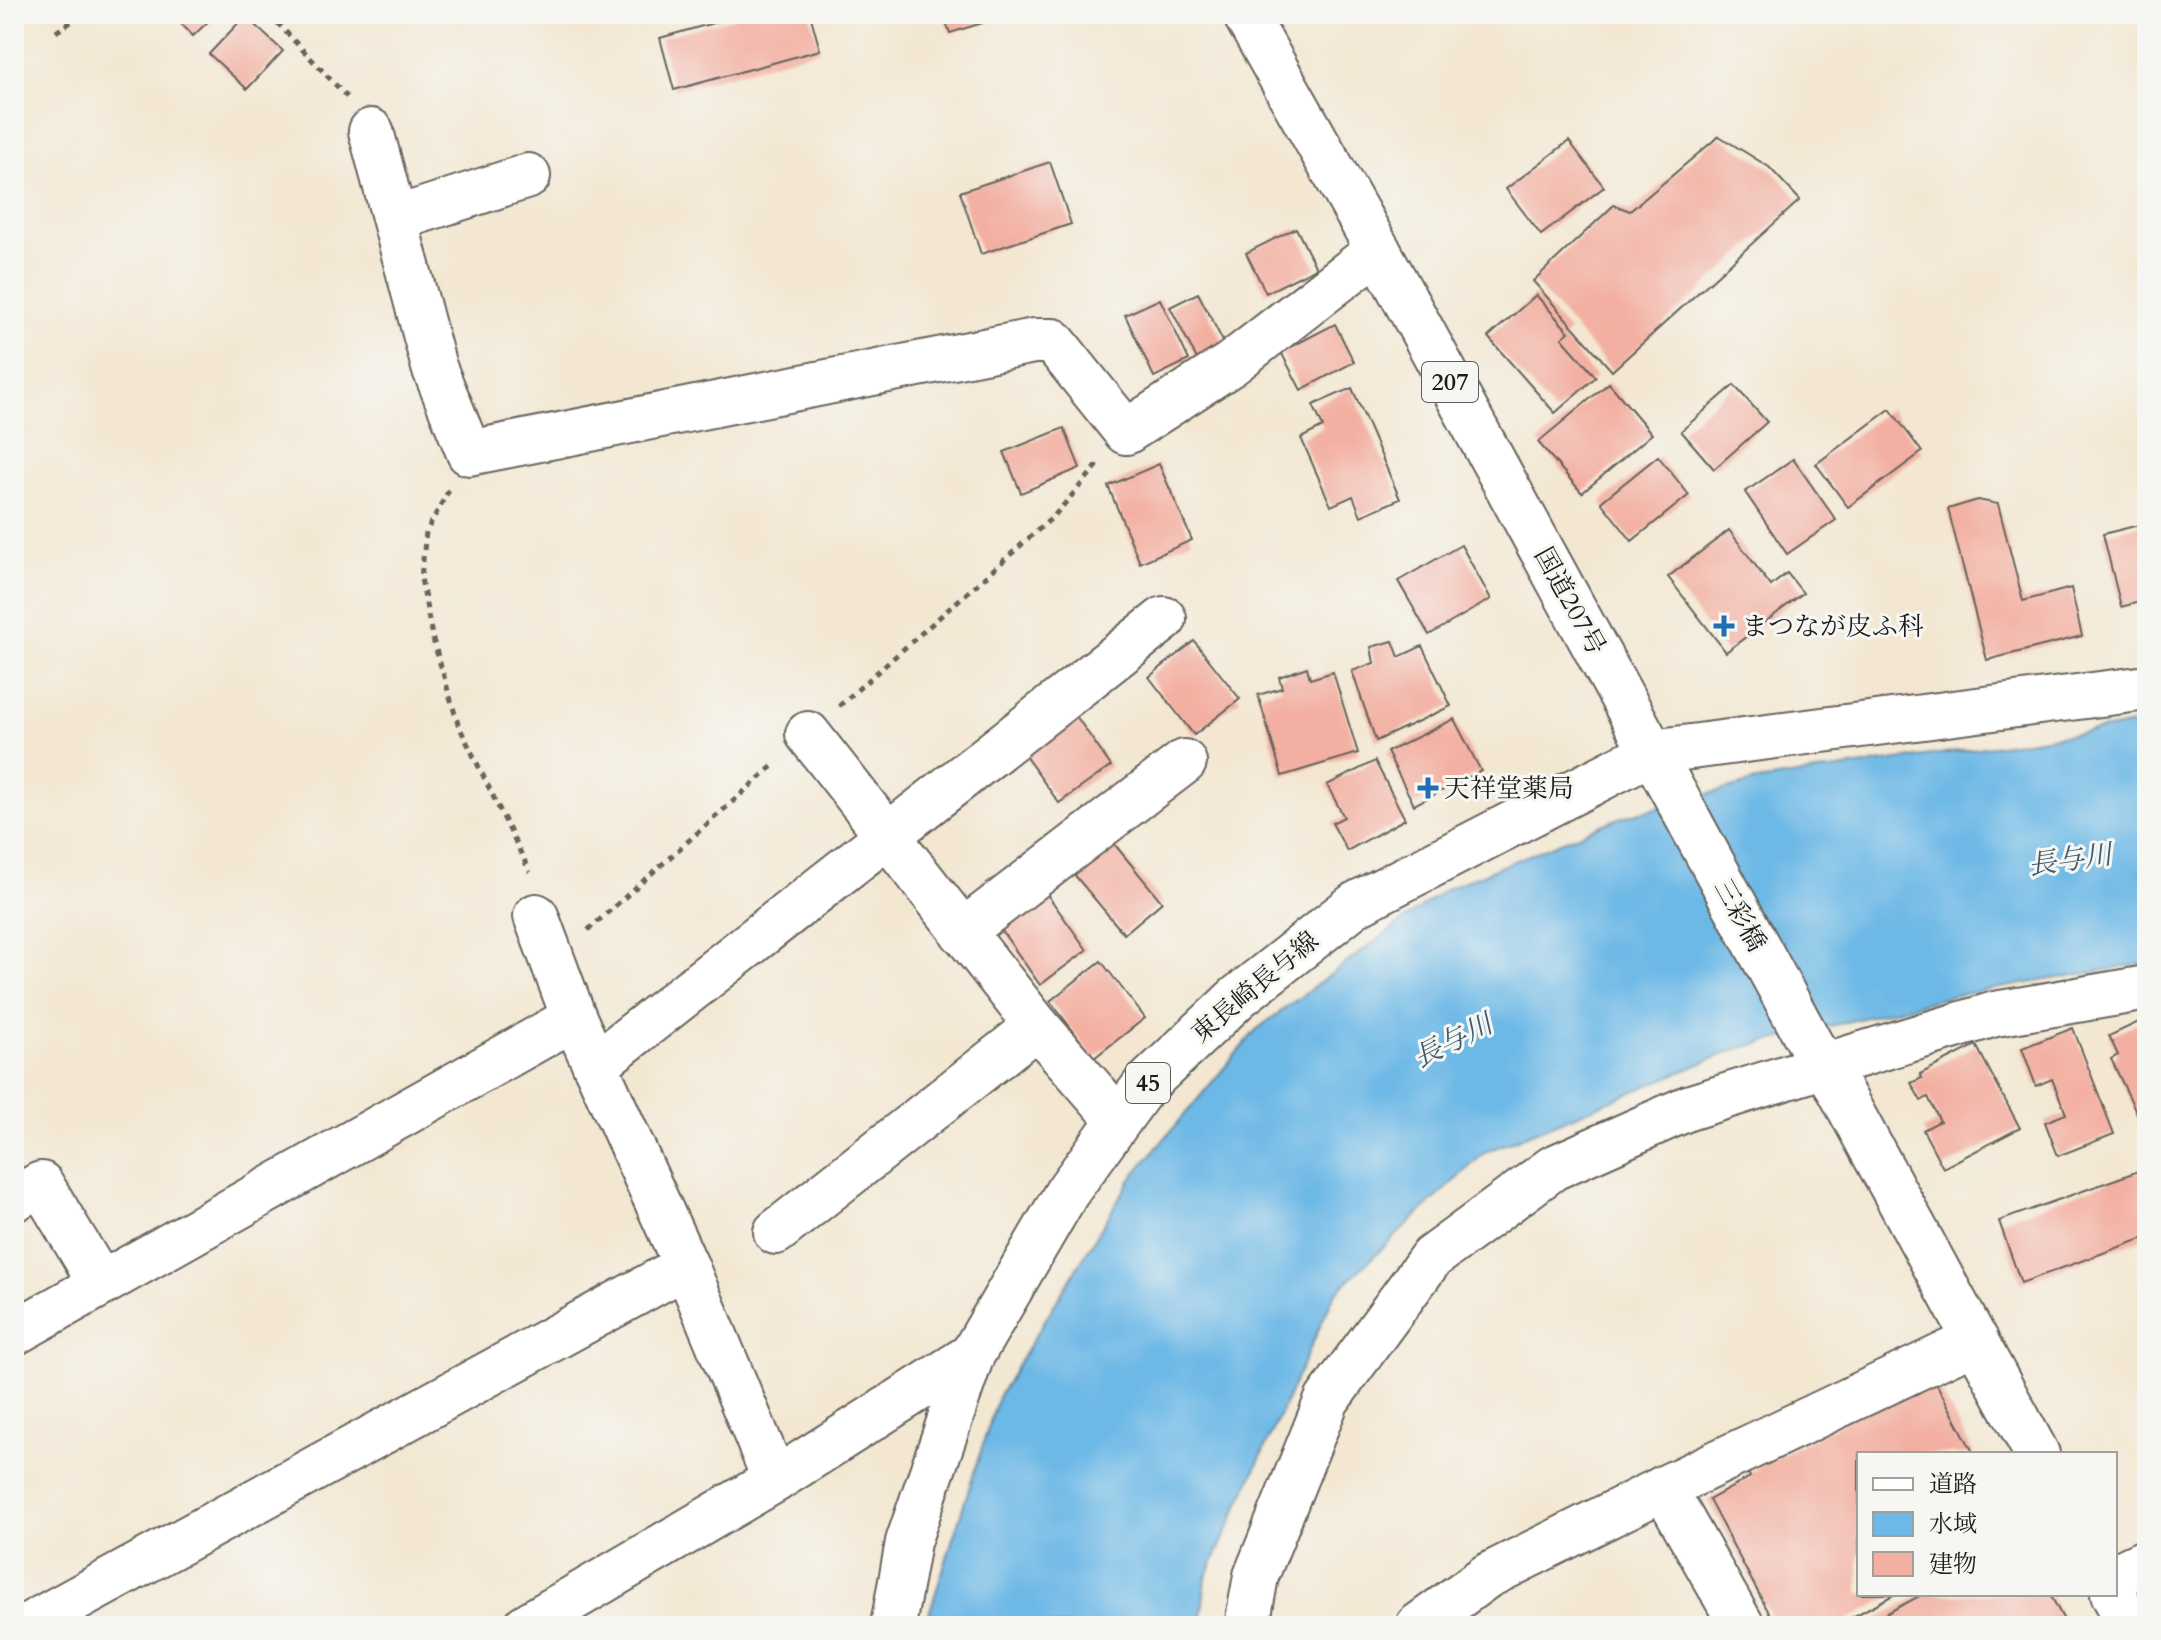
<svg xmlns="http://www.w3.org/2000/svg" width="2161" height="1640" font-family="Cardo,'Noto Serif JP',serif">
<rect width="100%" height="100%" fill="#f6f6f2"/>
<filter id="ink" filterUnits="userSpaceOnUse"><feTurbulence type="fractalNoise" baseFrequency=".0125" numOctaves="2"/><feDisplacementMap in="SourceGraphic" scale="16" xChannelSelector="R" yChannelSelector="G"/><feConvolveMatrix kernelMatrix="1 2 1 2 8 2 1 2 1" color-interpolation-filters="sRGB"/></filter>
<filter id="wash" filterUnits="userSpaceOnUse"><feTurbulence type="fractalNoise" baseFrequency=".006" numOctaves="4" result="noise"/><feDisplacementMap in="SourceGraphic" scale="32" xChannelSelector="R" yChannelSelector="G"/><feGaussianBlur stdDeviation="1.8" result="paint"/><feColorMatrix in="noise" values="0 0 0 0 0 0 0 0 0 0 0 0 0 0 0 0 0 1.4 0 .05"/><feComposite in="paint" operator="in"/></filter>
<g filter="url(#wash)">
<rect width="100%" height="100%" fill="#f3e7d2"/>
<polygon fill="#6cb8e6" stroke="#446a81" stroke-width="2" points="2147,723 2147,963 1952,996 1737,1049 1485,1152 1335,1293 1206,1578 1200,1626 928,1626 929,1614 998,1397 1133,1176 1256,1030 1446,889 1619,818 1757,781"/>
<g id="blocks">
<g fill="#f3b0a2">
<polygon points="172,14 216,14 193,36"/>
<polygon points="745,14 810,14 820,50 674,90 660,38"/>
<polygon points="943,14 1008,14 1008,15 950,33"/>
<polygon points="245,16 283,51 247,89 209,54"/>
<polygon points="1719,136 1769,167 1800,200 1612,371 1533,281 1614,205 1630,211"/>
<polygon points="1569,141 1604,187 1541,235 1506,189"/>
<polygon points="1050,162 1071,224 981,254 960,192"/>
<polygon points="1296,228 1316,268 1266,293 1246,253"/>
<polygon points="1198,293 1226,347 1198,361 1170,307"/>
<polygon points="1536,295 1569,332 1562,338 1596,377 1555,413 1488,337"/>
<polygon points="1160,299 1189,360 1154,377 1125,315"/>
<polygon points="1335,324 1354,362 1301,390 1281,352"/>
<polygon points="1609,383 1652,434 1582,493 1538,442"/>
<polygon points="1734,385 1767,422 1714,469 1681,431"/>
<polygon points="1352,388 1400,499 1361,516 1353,496 1331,506 1301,438 1323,427 1313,405"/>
<polygon points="1890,409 1922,452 1848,507 1816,464"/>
<polygon points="1064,428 1080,468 1021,493 1004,452"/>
<polygon points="1658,456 1689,495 1632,541 1601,502"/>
<polygon points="1793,459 1836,520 1787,554 1745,492"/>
<polygon points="1159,464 1192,540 1140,563 1108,486"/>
<polygon points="1978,500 1998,504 2023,601 2071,588 2082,636 1987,660 1948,509"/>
<polygon points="2147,523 2147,600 2121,607 2103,534"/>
<polygon points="1729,530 1771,586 1787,573 1803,593 1726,652 1668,577"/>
<polygon points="1461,545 1491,599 1429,635 1398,581"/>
<polygon points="1194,641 1240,699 1194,735 1149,677"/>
<polygon points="1393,641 1399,657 1422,646 1451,706 1376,741 1352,671 1374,663 1371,647"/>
<polygon points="1307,667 1310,679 1333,672 1358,753 1282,776 1258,695 1282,688 1279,677"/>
<polygon points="1076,716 1111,766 1059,803 1023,753"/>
<polygon points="1454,719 1481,771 1414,805 1387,752"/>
<polygon points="1375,761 1405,819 1347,851 1332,823 1344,817 1327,785"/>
<polygon points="1111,840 1162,902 1124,934 1072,872"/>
<polygon points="1044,890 1087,950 1040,985 997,924"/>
<polygon points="1101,961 1145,1018 1094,1058 1050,1001"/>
<polygon points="2147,1018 2147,1124 2143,1126 2111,1059 2118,1055 2109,1036"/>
<polygon points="2073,1028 2114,1134 2058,1156 2045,1122 2066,1114 2052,1079 2036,1086 2022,1048"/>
<polygon points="1976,1045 2020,1128 1943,1168 1923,1130 1940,1121 1928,1097 1921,1101 1911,1083 1922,1078 1920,1074"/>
<polygon points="2147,1168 2147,1237 2021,1283 1999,1221"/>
<polygon points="1936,1383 1974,1454 1859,1454 1859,1594 1895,1594 1836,1626 1776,1626 1709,1500 1750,1477 1748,1473 1910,1386 1914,1395"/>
<polygon points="1923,1594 2050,1594 2066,1624 2062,1626 1863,1626"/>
</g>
</g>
</g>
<g filter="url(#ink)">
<use href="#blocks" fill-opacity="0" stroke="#67635c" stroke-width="2"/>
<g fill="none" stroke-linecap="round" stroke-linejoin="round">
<defs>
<g id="minor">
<polyline points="371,131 434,367 469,453 1034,341 1053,341 1126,432 1231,364 1378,250"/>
<polyline points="395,219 528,176"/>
<polyline points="808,734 1037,1026 1118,1119"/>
<polyline points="1652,752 1812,1047 1826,1065 2037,1454"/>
<polyline points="536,916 574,1018"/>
<polyline points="962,932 1184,762"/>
<polyline points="595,1065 1164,619"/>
<polyline points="14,1199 41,1184 101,1284"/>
<polyline points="776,1232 1037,1026"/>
<polyline points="14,1333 574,1018 686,1266 775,1480"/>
<polyline points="1664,1488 1742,1626"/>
<polyline points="2115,1576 2147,1561"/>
<polyline points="2113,1594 2131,1626"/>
<polyline points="27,1626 686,1266"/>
<polyline points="526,1626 775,1480 972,1355"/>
<polyline points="1247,1626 1256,1576 1327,1400 1431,1258 1553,1168 1688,1108 1826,1065 1995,1014 2147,988"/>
<polyline points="1418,1626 1487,1576 1664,1488 1976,1340"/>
</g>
<polyline id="major" points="893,1626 908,1542 972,1355 1067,1192 1144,1086 1238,997 1356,904 1652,752"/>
<polyline id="highway" points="1245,14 1378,250 1652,752 2147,688"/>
</defs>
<use href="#minor" stroke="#67635c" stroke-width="48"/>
<use href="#major" stroke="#67635c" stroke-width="48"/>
<use href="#highway" stroke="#67635c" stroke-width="48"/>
<g stroke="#67635c" stroke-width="5" stroke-dasharray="6 6" stroke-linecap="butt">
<polyline points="269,14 348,98"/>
<polyline points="56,32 83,14"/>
<polyline points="449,490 426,532 421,578 432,636 458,724 530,872"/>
<polyline points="839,706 1054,516 1098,465"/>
<polyline points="588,930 775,764"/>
</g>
<use href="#minor" stroke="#fff" stroke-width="44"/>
<use href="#major" stroke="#fff" stroke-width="44"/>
<use href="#highway" stroke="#fff" stroke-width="44"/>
</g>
</g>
<g fill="#1f6fb2" stroke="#f6f6f2" stroke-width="3">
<path d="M1720 614h8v8h8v8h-8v8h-8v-8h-8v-8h8z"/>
<path d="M1424 776h8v8h8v8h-8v8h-8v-8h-8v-8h8z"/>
</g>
<g text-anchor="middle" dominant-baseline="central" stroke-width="6" stroke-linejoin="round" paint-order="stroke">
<g fill="#f6f6f2" stroke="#5d5d5c" stroke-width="2">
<rect x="1422" y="362" width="56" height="40" rx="6"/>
<rect x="1126" y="1063" width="44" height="40" rx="6"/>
</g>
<g font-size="24" font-weight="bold" fill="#1c1c1c">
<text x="1450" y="382">207</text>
<text x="1148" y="1083">45</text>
</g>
<g font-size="26" fill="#1c1c1c" stroke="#f6f6f2">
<text transform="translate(1570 601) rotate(61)">国道207号</text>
<text transform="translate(1740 915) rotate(61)">三彩橋</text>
<text transform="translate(1255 987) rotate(-40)">東長崎長与線</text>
</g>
<g font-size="26" fill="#1c1c1c" stroke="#f6f6f2" text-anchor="start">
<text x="1742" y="626">まつなが皮ふ科</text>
<text x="1444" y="788">天祥堂薬局</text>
</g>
<g font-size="28" font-style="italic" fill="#3c5a6d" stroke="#f6f6f2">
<text transform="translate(2070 860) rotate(-8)">長与川</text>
<text transform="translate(1453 1041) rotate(-27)">長与川</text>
</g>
</g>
<rect width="2161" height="1640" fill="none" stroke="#f6f6f2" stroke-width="48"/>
<rect x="1857" y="1452" width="260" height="144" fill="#f6f6f2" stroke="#9f9f9c" stroke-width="2"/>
<rect x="1873" y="1478" width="40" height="12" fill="#ffffff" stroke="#9f9f9c" stroke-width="2"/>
<text x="1929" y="1492" font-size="24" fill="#1c1c1c">道路</text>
<rect x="1873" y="1512" width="40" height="24" fill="#6cb8e6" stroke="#9f9f9c" stroke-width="2"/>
<text x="1929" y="1532" font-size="24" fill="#1c1c1c">水域</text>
<rect x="1873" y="1552" width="40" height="24" fill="#f3b0a2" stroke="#9f9f9c" stroke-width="2"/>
<text x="1929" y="1572" font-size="24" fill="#1c1c1c">建物</text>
</svg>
